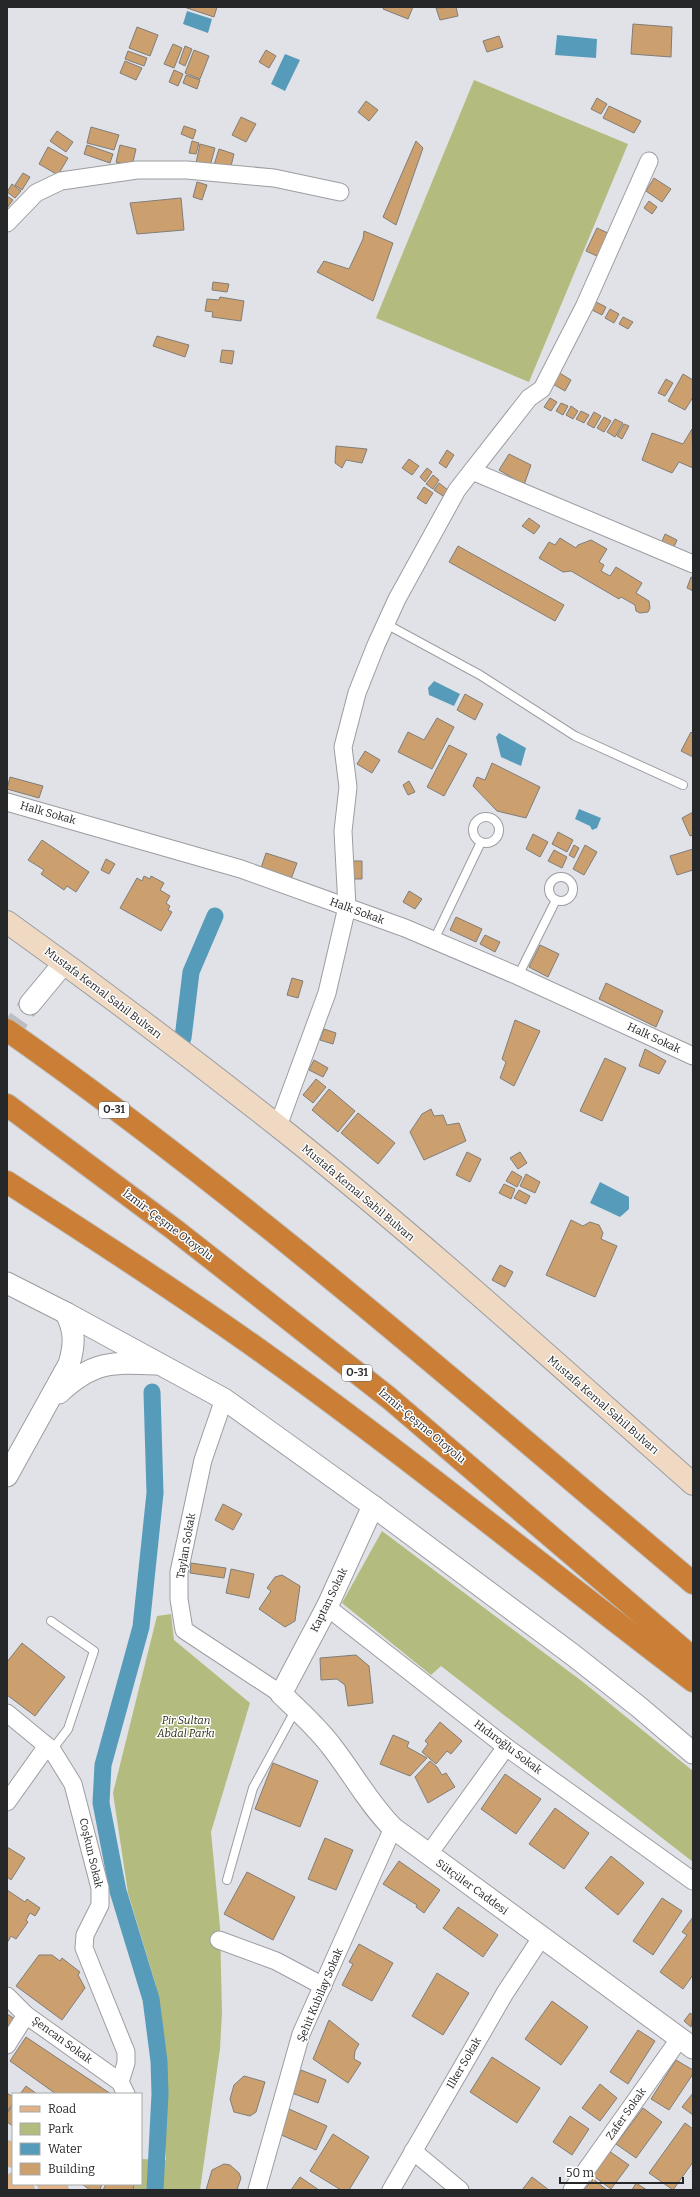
<svg xmlns="http://www.w3.org/2000/svg" width="700" height="2197" font-family="Bitter,serif">
<rect width="100%" height="100%" fill="#e0e2e7"/>
<g fill="#b4bb7e">
<polygon points="474,80 628,144 529,382 376,318"/>
<polygon points="382,1531 583,1682 693,1771 693,1862 441,1666 431,1675 342,1603"/>
<polygon points="171,1614 174,1640 250,1703 211,1832 220,1927 222,2013 220,2049 200,2190 132,2190 133,2184 141,2184 141,2159 166,2160 156,1986 128,1893 113,1793 157,1616"/>
</g>
<g fill="#579bbb">
<polygon points="187,11 212,19 208,33 183,24"/>
<polygon points="557,35 597,39 596,58 555,55"/>
<polygon points="285,54 300,60 285,91 271,84"/>
<polygon points="434,681 460,694 454,706 429,695 428,688"/>
<polygon points="499,733 526,748 521,766 501,757 496,737"/>
<polygon points="579,809 601,818 597,828 592,830 590,826 575,819"/>
<polygon points="600,1182 629,1197 629,1209 620,1217 590,1203"/>
</g>
<g fill="none" stroke-linecap="round" stroke-linejoin="round">
<g stroke="#579bbb" stroke-width="17">
<polyline points="183,1038 191,972 215,916"/>
<polyline points="152,1392 155,1493 141,1627 103,1765 101,1803 118,1891 151,1999 159,2061 160,2094 155,2190"/>
</g>
</g>
<g fill="#cba06e" stroke="#817d79">
<polygon points="184,7 217,7 214,17"/>
<polygon points="384,7 413,7 408,19 383,9"/>
<polygon points="456,7 458,16 440,20 436,8"/>
<polygon points="633,24 672,27 671,57 631,54"/>
<polygon points="137,27 158,35 150,56 129,48"/>
<polygon points="499,36 503,47 487,52 483,41"/>
<polygon points="173,44 182,48 174,68 164,64"/>
<polygon points="185,46 192,49 185,66 179,63"/>
<polygon points="194,50 209,56 200,79 185,73"/>
<polygon points="266,50 276,56 269,68 259,62"/>
<polygon points="128,51 147,58 144,66 125,59"/>
<polygon points="125,61 142,68 136,80 120,73"/>
<polygon points="174,70 183,74 178,86 169,82"/>
<polygon points="186,75 200,80 197,89 183,83"/>
<polygon points="597,98 607,104 601,114 591,109"/>
<polygon points="366,101 378,110 369,121 358,112"/>
<polygon points="609,106 641,121 634,133 603,118"/>
<polygon points="241,117 256,124 246,142 232,135"/>
<polygon points="184,126 196,130 193,139 181,134"/>
<polygon points="91,127 119,135 114,150 87,143"/>
<polygon points="57,131 73,142 66,152 50,141"/>
<polygon points="192,141 199,143 196,154 189,153"/>
<polygon points="416,141 423,148 396,225 383,217"/>
<polygon points="200,144 215,148 210,166 196,163"/>
<polygon points="87,145 113,154 110,163 84,154"/>
<polygon points="120,145 136,149 132,166 116,162"/>
<polygon points="48,147 68,158 58,175 39,164"/>
<polygon points="219,149 234,154 230,170 214,165"/>
<polygon points="23,173 30,177 22,190 15,185"/>
<polygon points="654,178 671,189 662,202 646,191"/>
<polygon points="197,182 207,185 202,200 193,197"/>
<polygon points="12,184 21,191 15,198 7,192"/>
<polygon points="7,196 13,200 7,208"/>
<polygon points="181,198 184,230 137,234 130,203"/>
<polygon points="649,201 657,207 652,214 644,208"/>
<polygon points="597,228 610,234 599,257 586,251"/>
<polygon points="364,231 393,243 373,301 317,272 324,261 349,269 363,239"/>
<polygon points="213,282 229,284 227,292 212,290"/>
<polygon points="220,297 244,301 241,321 212,317 213,312 205,311 207,299 219,300"/>
<polygon points="594,301 606,307 602,315 590,309"/>
<polygon points="610,309 619,314 614,323 605,318"/>
<polygon points="623,317 633,322 628,329 619,324"/>
<polygon points="157,336 189,345 185,357 153,346"/>
<polygon points="222,350 234,351 232,364 220,362"/>
<polygon points="558,372 571,380 565,391 551,383"/>
<polygon points="683,374 693,380 693,397 685,410 668,401"/>
<polygon points="666,379 673,383 665,396 658,393"/>
<polygon points="550,398 557,402 551,411 544,407"/>
<polygon points="561,403 568,406 563,415 556,411"/>
<polygon points="571,406 578,411 573,419 566,415"/>
<polygon points="581,411 589,415 584,423 576,419"/>
<polygon points="594,412 601,416 594,428 587,424"/>
<polygon points="604,417 611,421 604,432 597,428"/>
<polygon points="615,419 623,423 615,437 607,432"/>
<polygon points="624,424 629,426 622,439 617,436"/>
<polygon points="692,429 693,468 679,462 672,473 642,460 652,433 683,444"/>
<polygon points="336,446 367,449 362,463 346,460 342,468 335,463"/>
<polygon points="447,450 454,455 446,468 439,463"/>
<polygon points="509,454 531,465 524,485 499,470"/>
<polygon points="409,459 419,466 412,475 402,468"/>
<polygon points="427,468 432,472 425,482 420,477"/>
<polygon points="433,475 439,480 433,489 426,484"/>
<polygon points="439,483 448,490 443,496 434,490"/>
<polygon points="424,487 433,493 426,504 417,498"/>
<polygon points="529,518 540,526 534,534 522,526"/>
<polygon points="665,534 677,540 673,549 661,544"/>
<polygon points="560,538 576,548 578,545 591,540 607,549 599,562 604,565 601,571 610,576 616,567 642,583 636,593 649,601 650,608 648,612 640,613 636,611 635,605 621,597 619,599 571,571 563,572 539,558 549,542 555,545"/>
<polygon points="458,546 564,605 555,621 449,562"/>
<polygon points="691,577 693,578 693,591 687,588"/>
<polygon points="465,694 483,704 475,720 457,710"/>
<polygon points="437,718 454,727 432,769 398,752 408,732 424,740"/>
<polygon points="691,732 693,734 693,757 681,751"/>
<polygon points="449,745 467,754 444,796 427,787"/>
<polygon points="365,751 380,760 372,773 357,764"/>
<polygon points="492,763 540,787 526,818 497,811 473,786 477,777 485,780"/>
<polygon points="10,777 43,786 39,798 7,789"/>
<polygon points="409,781 415,792 408,795 403,785"/>
<polygon points="693,812 693,835 690,836 682,818"/>
<polygon points="558,832 573,840 567,852 552,844"/>
<polygon points="533,834 548,842 540,857 526,849"/>
<polygon points="42,840 89,872 76,892 67,886 64,890 41,874 44,870 28,860"/>
<polygon points="574,845 579,848 574,858 569,855"/>
<polygon points="585,845 597,852 584,875 573,869"/>
<polygon points="693,849 693,870 677,875 670,856"/>
<polygon points="554,850 567,857 562,868 548,861"/>
<polygon points="266,853 297,863 291,879 261,868"/>
<polygon points="106,859 115,864 109,874 101,870"/>
<polygon points="351,861 362,861 362,879 352,879"/>
<polygon points="144,876 150,879 151,876 164,883 160,890 170,896 166,903 170,906 168,910 172,912 161,931 120,908 137,878 142,881"/>
<polygon points="409,891 422,899 415,909 403,902"/>
<polygon points="456,917 482,929 476,942 450,930"/>
<polygon points="485,935 500,942 495,952 480,944"/>
<polygon points="540,945 559,954 548,977 529,967"/>
<polygon points="292,978 303,981 298,998 287,995"/>
<polygon points="606,983 663,1011 656,1027 599,999"/>
<polygon points="515,1020 540,1031 514,1086 500,1078 506,1062 502,1059"/>
<polygon points="324,1029 336,1033 333,1044 320,1040"/>
<polygon points="645,1049 666,1061 659,1074 639,1066"/>
<polygon points="605,1058 626,1068 602,1121 580,1111"/>
<polygon points="314,1060 328,1068 323,1077 309,1070"/>
<polygon points="316,1079 326,1087 313,1103 303,1095"/>
<polygon points="329,1089 355,1111 338,1132 312,1110"/>
<polygon points="431,1109 434,1116 443,1115 447,1125 459,1123 466,1141 424,1160 410,1132 422,1114"/>
<polygon points="358,1113 395,1143 378,1164 341,1133"/>
<polygon points="467,1152 481,1159 470,1182 456,1175"/>
<polygon points="520,1152 527,1163 518,1169 510,1158"/>
<polygon points="512,1171 522,1177 517,1187 506,1181"/>
<polygon points="526,1174 540,1182 535,1193 520,1186"/>
<polygon points="504,1184 515,1189 511,1199 499,1193"/>
<polygon points="519,1190 530,1196 526,1204 514,1198"/>
<polygon points="571,1220 583,1226 590,1222 599,1225 603,1233 601,1239 617,1246 595,1297 546,1275"/>
<polygon points="500,1265 513,1272 505,1287 492,1280"/>
<polygon points="223,1504 242,1514 233,1530 215,1520"/>
<polygon points="191,1563 226,1568 224,1578 190,1573"/>
<polygon points="231,1569 254,1574 249,1598 226,1593"/>
<polygon points="282,1575 300,1586 295,1621 285,1627 259,1609 271,1591 267,1588 275,1577"/>
<polygon points="22,1643 65,1677 35,1716 7,1695 7,1662"/>
<polygon points="356,1655 369,1666 373,1703 348,1706 345,1685 337,1679 321,1680 320,1658"/>
<polygon points="440,1722 462,1741 451,1754 447,1751 436,1764 422,1752 428,1744 425,1741"/>
<polygon points="393,1735 409,1742 407,1747 427,1758 410,1776 380,1764"/>
<polygon points="430,1761 437,1767 442,1775 446,1773 455,1787 428,1803 415,1777"/>
<polygon points="273,1763 318,1781 300,1827 255,1809"/>
<polygon points="505,1774 541,1799 516,1834 481,1809"/>
<polygon points="555,1808 589,1833 564,1869 529,1844"/>
<polygon points="325,1838 353,1850 336,1890 308,1879"/>
<polygon points="7,1847 25,1858 11,1880 7,1877"/>
<polygon points="611,1856 644,1883 618,1915 585,1888"/>
<polygon points="399,1861 440,1890 424,1913 416,1907 417,1905 383,1884"/>
<polygon points="247,1872 295,1897 273,1940 224,1914"/>
<polygon points="7,1890 25,1902 27,1899 40,1908 35,1916 30,1913 26,1920 28,1922 16,1939 11,1936 7,1943"/>
<polygon points="662,1898 682,1911 653,1955 633,1941"/>
<polygon points="458,1907 498,1935 483,1957 443,1928"/>
<polygon points="693,1917 693,1975 683,1989 660,1972 687,1935 682,1932"/>
<polygon points="359,1944 393,1963 372,2001 342,1985 353,1964 349,1962"/>
<polygon points="39,1955 52,1955 60,1961 62,1958 80,1972 78,1975 85,1988 62,2020 16,1986"/>
<polygon points="437,1973 469,1993 443,2035 412,2016"/>
<polygon points="552,2001 588,2027 561,2065 525,2039"/>
<polygon points="690,2013 693,2015 691,2027 684,2021"/>
<polygon points="7,2014 15,2019 7,2033"/>
<polygon points="329,2020 359,2044 355,2051 354,2059 361,2063 348,2083 313,2059"/>
<polygon points="638,2030 655,2041 628,2084 610,2072"/>
<polygon points="26,2037 111,2094 56,2094 10,2061"/>
<polygon points="492,2057 540,2088 517,2123 470,2092"/>
<polygon points="676,2060 693,2070 693,2074 669,2110 651,2099"/>
<polygon points="301,2070 326,2080 318,2103 292,2093"/>
<polygon points="244,2076 265,2082 256,2112 250,2116 234,2112 230,2099 234,2085"/>
<polygon points="600,2084 617,2098 600,2121 582,2108"/>
<polygon points="26,2086 37,2094 20,2094"/>
<polygon points="7,2093 13,2097 13,2103 7,2112"/>
<polygon points="693,2093 693,2115 682,2107"/>
<polygon points="13,2105 13,2126 7,2122 7,2113"/>
<polygon points="643,2108 662,2122 636,2158 616,2144"/>
<polygon points="289,2109 327,2126 316,2150 279,2134"/>
<polygon points="570,2116 589,2129 572,2155 553,2142"/>
<polygon points="685,2123 693,2129 693,2162 673,2190 649,2173"/>
<polygon points="333,2134 369,2157 349,2190 341,2190 310,2171"/>
<polygon points="609,2151 629,2165 611,2189 592,2175"/>
<polygon points="224,2164 230,2165 239,2173 241,2178 237,2190 206,2190 212,2170"/>
<polygon points="300,2177 319,2190 291,2190"/>
<polygon points="532,2177 549,2190 522,2190"/>
<polygon points="593,2179 607,2190 584,2190"/>
<polygon points="636,2183 647,2190 632,2190"/>
<polygon points="82,2184 102,2184 100,2190 90,2190"/>
<polygon points="106,2184 134,2184 133,2190 103,2190"/>
</g>
<g fill="none" stroke-linecap="round" stroke-linejoin="round">
<polyline stroke="#bbbdc1" stroke-width="21" stroke-dasharray="21 10" stroke-linecap="butt" points="7,1036 30,1004"/>
<defs>
<g id="service">
<polyline points="386,624 480,675 575,736 683,785"/>
<circle cx="486" cy="830" r="13"/>
<circle cx="561" cy="889" r="12"/>
<polyline points="434,940 481,842"/>
<polyline points="518,976 556,900"/>
<polyline points="51,1621 94,1651 68,1729 52,1750"/>
<polyline points="227,1880 253,1788 296,1709"/>
</g>
<g id="minor">
<polyline points="7,223 36,193 61,181 137,170 187,170 274,178 340,192"/>
<polyline points="472,471 693,564"/>
<polyline points="7,802 241,869 405,928 518,976 693,1056"/>
<polyline points="278,1126 327,993 347,907 343,831 348,787 343,747 357,693 376,645 397,599 457,490 529,398 542,389 585,305 649,161"/>
<polyline points="224,1399 203,1460 179,1572 179,1599 184,1630 281,1694"/>
<polyline points="327,1607 506,1747 693,1881"/>
<polyline points="7,1713 52,1750 73,1784 100,1888 100,1905 85,1935 84,1948 126,2052 126,2063 120,2082"/>
<polyline points="7,1802 47,1746"/>
<polyline points="428,1855 506,1747"/>
<polyline points="219,1940 276,1961 323,1986"/>
<polyline points="7,1996 26,2015 120,2082 126,2094"/>
<polyline points="7,2045 26,2015"/>
<polyline points="413,2151 460,2190"/>
<polyline points="257,2190 301,2034 393,1828"/>
<polyline points="391,2190 505,1993 541,1938"/>
<polyline points="572,2190 680,2038"/>
</g>
<g id="tertiary">
<polyline points="30,1004 64,963"/>
<polyline points="7,1283 66,1313 224,1399 373,1506 573,1655 639,1707 693,1753"/>
<path d="M59,1393C93,1361 112,1362 157,1364"/>
<path d="M7,1476L69,1364C75,1344 75,1331 66,1313"/>
<path d="M373,1506L327,1607L281,1694C299,1711 317,1727 332,1747C353,1774 369,1804 393,1828L693,2048"/>
</g>
<path id="secondary" d="M7,922C102,990 196,1061 288,1134C427,1245 559,1366 693,1484"/>
<g id="primary">
<polyline points="7,2152 13,2156"/>
<polyline points="15,2184 23,2190"/>
<polyline points="49,2184 57,2190"/>
</g>
<g id="motorway">
<path d="M7,1030C247,1199 469,1394 693,1583"/>
<polyline points="7,1105 175,1230 389,1398 693,1658"/>
<path d="M7,1182C95,1239 184,1296 269,1357C414,1461 552,1574 693,1681"/>
</g>
</defs>
<use href="#service" stroke="#9b9da1" stroke-width="10"/>
<use href="#minor" stroke="#9b9da1" stroke-width="19"/>
<use href="#tertiary" stroke="#9b9da1" stroke-width="23"/>
<use href="#secondary" stroke="#9b9da1" stroke-width="24"/>
<use href="#primary" stroke="#bebebe" stroke-width="24"/>
<use href="#motorway" stroke="#bebebe" stroke-width="24"/>
<use href="#service" stroke="#fff" stroke-width="8"/>
<use href="#minor" stroke="#fff" stroke-width="17"/>
<use href="#tertiary" stroke="#fff" stroke-width="21"/>
<use href="#secondary" stroke="#efd9c3" stroke-width="22"/>
<use href="#primary" stroke="#e0b286" stroke-width="22"/>
<use href="#motorway" stroke="#cb7f36" stroke-width="22"/>
</g>
<g text-anchor="middle" dominant-baseline="central" stroke-width="3" stroke-linejoin="round" paint-order="stroke">
<g fill="#fff" stroke="#676868" stroke-width="1">
<rect x="99" y="1102" width="30" height="16" rx="3"/>
<rect x="342" y="1365" width="30" height="16" rx="3"/>
</g>
<g font-size="10" font-weight="bold" fill="#262728">
<text x="114" y="1110">O-31</text>
<text x="357" y="1373">O-31</text>
</g>
<g font-size="11" fill="#262728" stroke="#fff">
<text transform="translate(48 813) rotate(16)">Halk Sokak</text>
<text transform="translate(357 911) rotate(20)">Halk Sokak</text>
<text transform="translate(103 993) rotate(37)">Mustafa Kemal Sahil Bulvarı</text>
<text transform="translate(654 1038) rotate(25)">Halk Sokak</text>
<text transform="translate(358 1193) rotate(40)">Mustafa Kemal Sahil Bulvarı</text>
<text transform="translate(168 1225) rotate(37)">İzmir-Çeşme Otoyolu</text>
<text transform="translate(603 1405) rotate(41)">Mustafa Kemal Sahil Bulvarı</text>
<text transform="translate(422 1426) rotate(40)">İzmir-Çeşme Otoyolu</text>
<text transform="translate(186 1546) rotate(-80)">Taylan Sokak</text>
<text transform="translate(329 1600) rotate(-64)">Kaptan Sokak</text>
<text transform="translate(508 1747) rotate(37)">Hıdıroğlu Sokak</text>
<text transform="translate(91 1853) rotate(77)">Coşkun Sokak</text>
<text transform="translate(472 1887) rotate(36)">Sütçüler Caddesi</text>
<text transform="translate(320 1995) rotate(-67)">Şehit Kubilay Sokak</text>
<text transform="translate(62 2040) rotate(36)">Şencan Sokak</text>
<text transform="translate(464 2063) rotate(-60)">Ilker Sokak</text>
<text transform="translate(626 2114) rotate(-55)">Zafer Sokak</text>
</g>
<g font-size="11" font-style="italic" fill="#2a2d11" stroke="#fff">
<text x="186" y="1720">Pir Sultan<tspan x="186" dy="13">Abdal Parkı</tspan></text>
</g>
</g>
<rect width="700" height="2197" fill="none" stroke="#262728" stroke-width="16"/>
<rect x="12" y="2093" width="130" height="92" fill="#ffffff" stroke="#a8a9a9"/>
<rect x="20" y="2106" width="20" height="6" fill="#e0b286" stroke="#a8a9a9"/>
<text x="48" y="2113" font-size="12" fill="#262728">Road</text>
<rect x="20" y="2123" width="20" height="12" fill="#b4bb7e" stroke="#a8a9a9"/>
<text x="48" y="2133" font-size="12" fill="#262728">Park</text>
<rect x="20" y="2143" width="20" height="12" fill="#579bbb" stroke="#a8a9a9"/>
<text x="48" y="2153" font-size="12" fill="#262728">Water</text>
<rect x="20" y="2163" width="20" height="12" fill="#cba06e" stroke="#a8a9a9"/>
<text x="48" y="2173" font-size="12" fill="#262728">Building</text>
<path d="M560 2177v6h123v-6" fill="none" stroke="#262728" stroke-width="2"/>
<text x="566" y="2177" font-size="12" fill="#262728" stroke="#ffffff" stroke-width="3" paint-order="stroke">50 m</text>
</svg>
